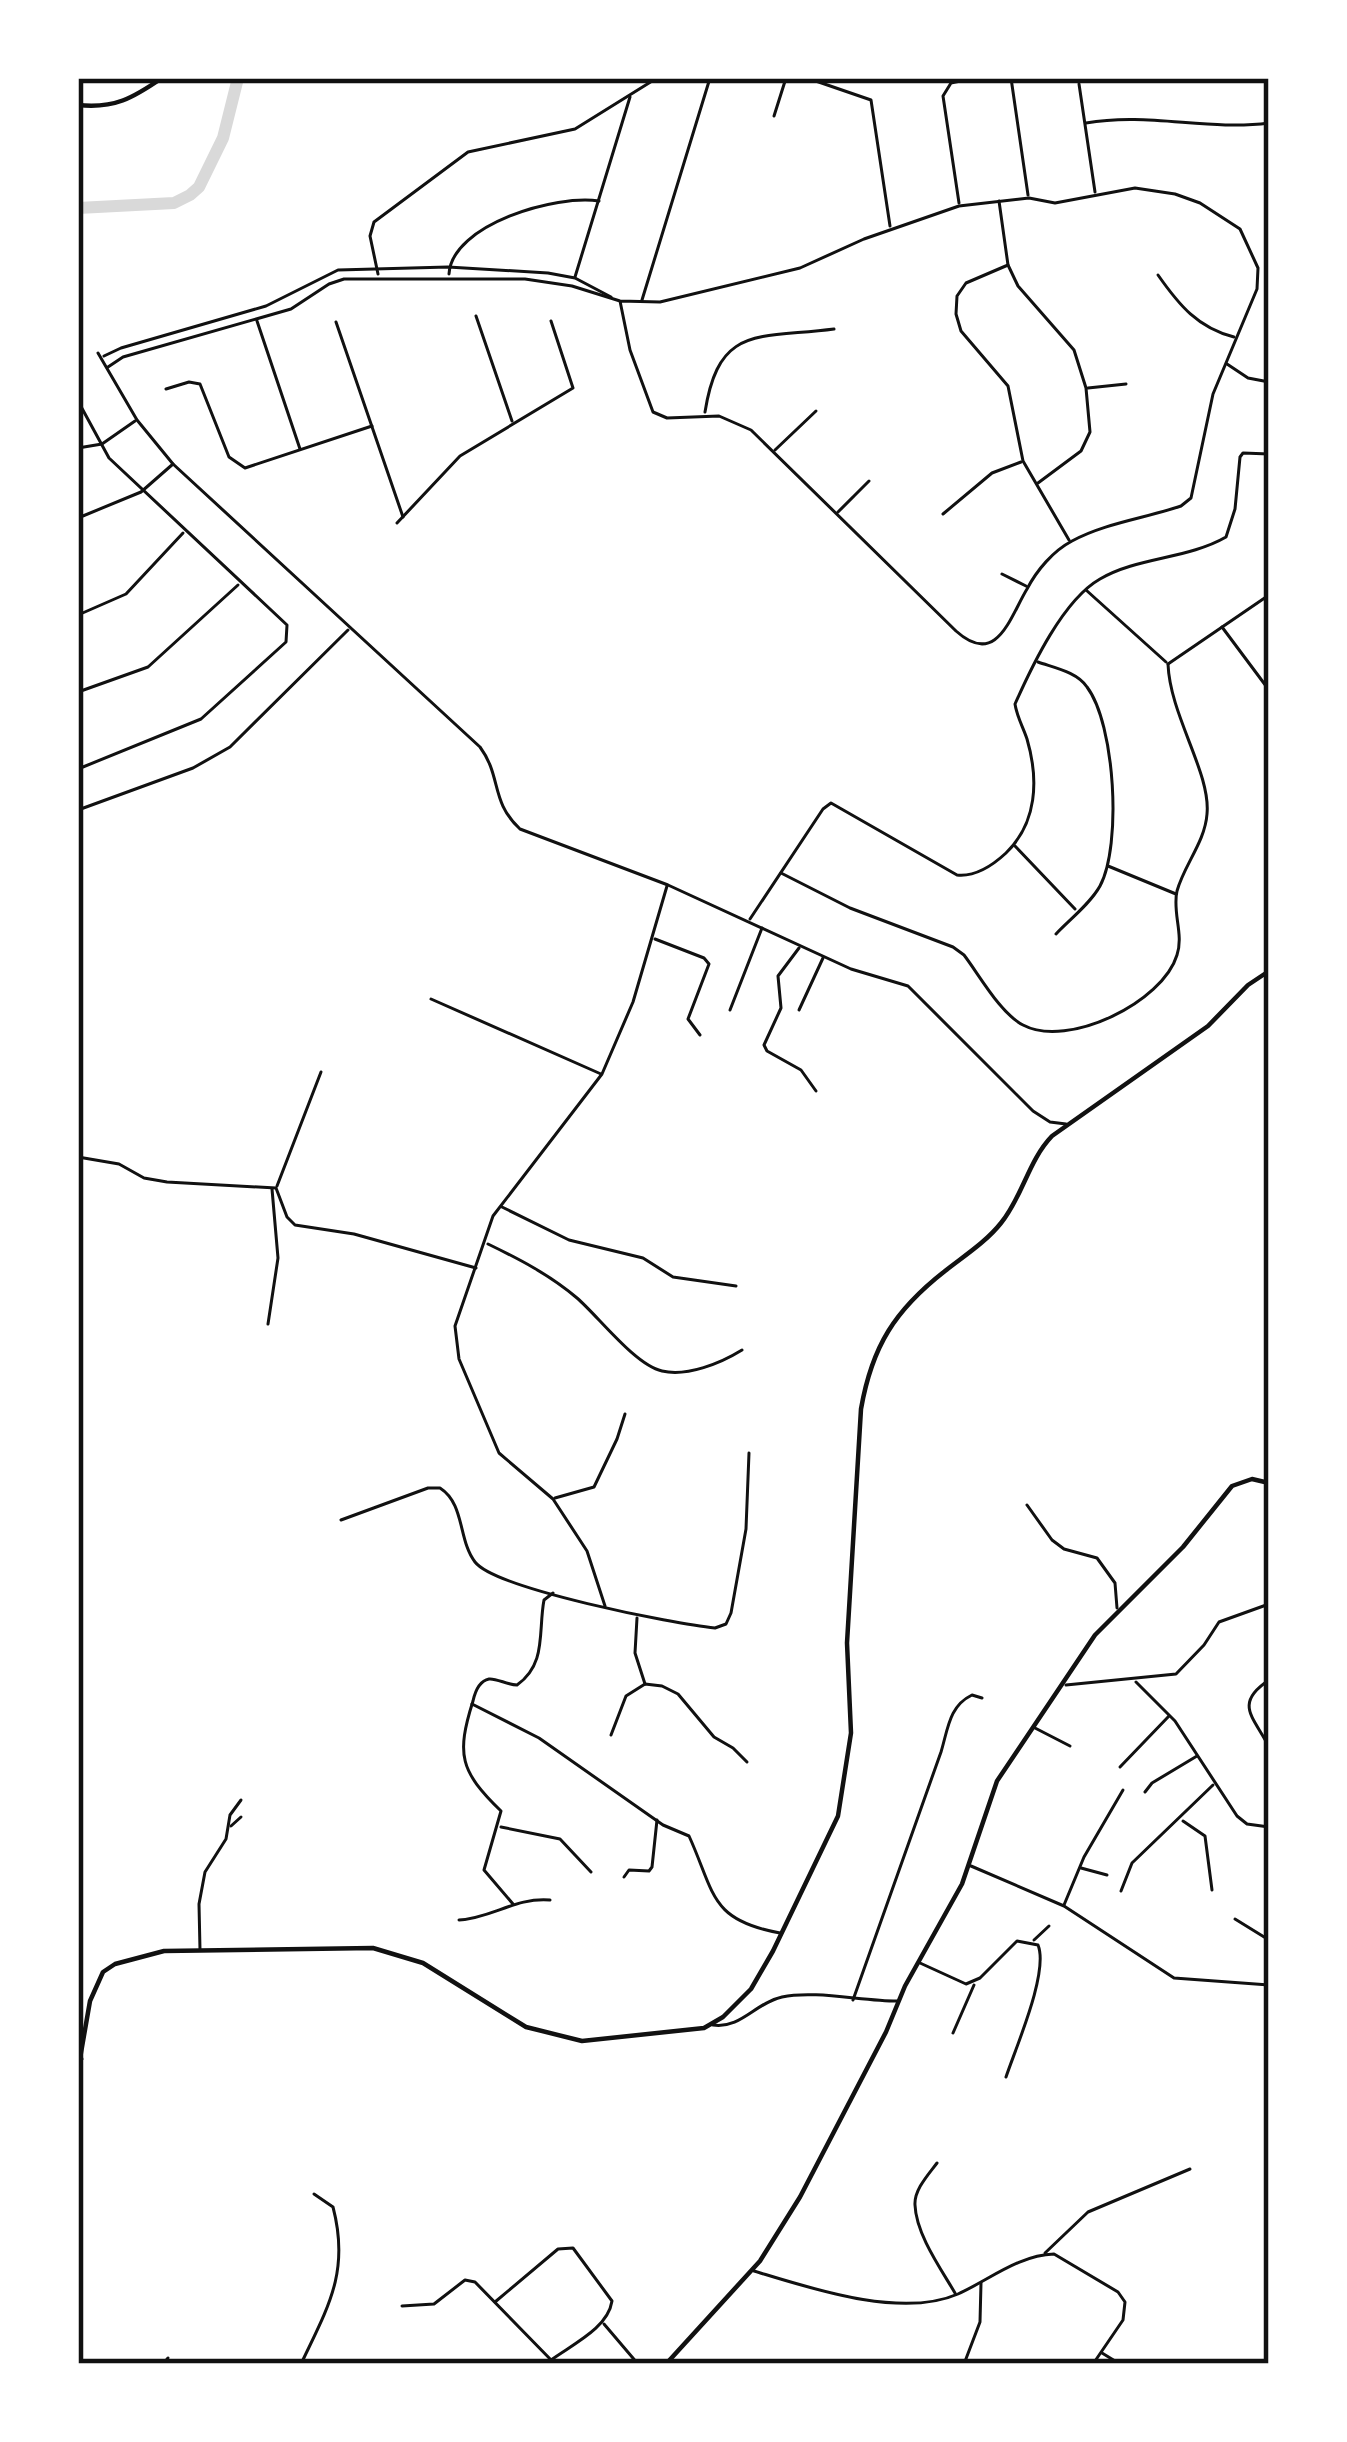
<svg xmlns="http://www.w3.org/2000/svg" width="1347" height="2442" font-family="'Varela Round',sans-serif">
<rect width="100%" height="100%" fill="#fff"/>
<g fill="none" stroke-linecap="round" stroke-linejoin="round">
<polyline stroke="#d9d9d9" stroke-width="12" points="78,208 174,203 190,195 199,187 223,138 238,78"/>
<g stroke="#111" stroke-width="3">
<polyline points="807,78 871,100 890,226"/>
<polyline points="1011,78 1028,195"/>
<polyline points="1079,84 1095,192"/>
<polyline points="774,116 786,78"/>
<path d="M1086,123C1148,112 1207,131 1269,123"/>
<polyline points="999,201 1008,265 1018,286 1074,350 1086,388 1090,432 1081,451 1038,483"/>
<polyline points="959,203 943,96 951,83 974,78"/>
<polyline points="1008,265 966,283 957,296 956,314 961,331 1008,386 1023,461 1069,540"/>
<polyline points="378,274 370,236 374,222 468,152 575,129 657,78"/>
<path d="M449,274C452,224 557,194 599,201"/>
<path d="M1158,275C1179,305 1198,328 1234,337"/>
<polyline points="575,277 630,97"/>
<polyline points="642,300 710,78"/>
<polyline points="476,316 512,421"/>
<polyline points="257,321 300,449"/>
<polyline points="336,322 403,517"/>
<path d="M98,353L137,420L173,464L480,747C502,777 490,801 520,829L668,885L851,969L908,986L1033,1111L1050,1122L1066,1124"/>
<polyline points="104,356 121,348 266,306 338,270 448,267 548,273 575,278 611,297"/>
<polyline points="1227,364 1248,378 1269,382"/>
<path d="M108,367L123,357L291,309L329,284L344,279H525L572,286L620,301L660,302L800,268L864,239L959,206L1029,198L1055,203L1135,188L1175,194L1200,203L1240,229L1258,268L1257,289L1213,394L1191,498L1181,506C1146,518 1105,523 1072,541C1053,551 1037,570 1027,589C1010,617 997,668 956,631L751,430L719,416L667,418L653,412L630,350L620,301"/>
<polyline points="1088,388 1126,384"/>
<polyline points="166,389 189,382 200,384 229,457 245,468 372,426"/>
<polyline points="78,401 109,458 287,625 286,642 201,719 78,769"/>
<path d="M705,412C719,324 758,339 834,329"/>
<polyline points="78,448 102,444 135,421"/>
<polyline points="775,450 816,411"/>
<polyline points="838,512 869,481"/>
<polyline points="943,514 992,473 1021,462"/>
<polyline points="78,518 141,492 173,464"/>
<polyline points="397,523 460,456 573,388 551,321"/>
<polyline points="1002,574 1026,586"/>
<polyline points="1086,590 1166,662"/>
<polyline points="78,615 126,594 183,533"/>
<polyline points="1222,627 1269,690"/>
<path d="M1038,662C1055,668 1077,672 1087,687C1115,724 1122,845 1100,886C1090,904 1069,920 1056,934"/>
<polyline points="1168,664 1269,595"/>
<polyline points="78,692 148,667 238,585"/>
<polyline points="78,810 193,768 230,747 348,630"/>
<polyline points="1015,846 1075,909"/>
<polyline points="1108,866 1176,894"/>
<path d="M781,873L850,908L953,947L964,955C980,976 1000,1013 1023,1025C1068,1049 1163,1002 1177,955C1184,934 1172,912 1177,891C1184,865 1205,842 1207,814C1211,773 1170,716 1168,664"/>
<path d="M750,919L823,809L831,803L957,875C976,877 992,866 1006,853C1037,823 1039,780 1027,739C1023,727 1017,717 1015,704C1032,666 1063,600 1100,579C1137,557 1188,559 1226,537L1235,509L1240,457L1243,453L1269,454"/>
<polyline points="655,939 704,958 709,964 688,1019 700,1035"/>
<polyline points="799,948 778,976 781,1008 764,1045 767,1051 801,1070 816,1091"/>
<polyline points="431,999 601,1074"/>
<polyline points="730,1010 762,928"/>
<polyline points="799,1010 823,958"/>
<polyline points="78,1157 119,1164 144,1178 167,1182 276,1188 287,1217 295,1225 354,1234 476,1268"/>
<polyline points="277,1186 321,1072"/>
<polyline points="502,1207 569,1240 643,1258 673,1277 736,1286"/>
<path d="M488,1244C519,1259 550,1275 577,1298C598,1316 635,1365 662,1371C687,1377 721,1363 742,1350"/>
<polyline points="268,1324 278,1258 272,1189"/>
<polyline points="555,1498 594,1487 617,1439 625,1414"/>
<polyline points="1027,1505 1052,1540 1064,1549 1097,1558 1115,1583 1117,1608"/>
<path d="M341,1520L428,1488H440C465,1504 458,1540 475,1562C496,1589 674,1624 715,1628L726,1624L731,1613L746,1529L749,1453"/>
<polyline points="605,1606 587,1551 553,1499 499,1453 459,1359 455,1326 493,1216 602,1074 633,1002 667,886"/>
<polyline points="637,1618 635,1653 645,1684"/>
<path d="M1269,1680C1233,1704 1254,1717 1269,1747"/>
<polyline points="1136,1682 1175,1721 1237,1816 1247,1824 1269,1827"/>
<polyline points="1066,1685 1176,1674 1204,1645 1219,1622 1269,1604"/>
<path d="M472,1704L539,1738L663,1825L689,1836C715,1893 709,1920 780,1933"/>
<polyline points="1035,1728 1070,1746"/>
<polyline points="611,1735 626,1696 645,1684 662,1686 678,1694 714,1737 733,1748 747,1762"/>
<polyline points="1120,1767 1169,1716"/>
<polyline points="1145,1792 1152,1783 1197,1756"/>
<polyline points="1183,1821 1205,1836 1212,1890"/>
<polyline points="231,1826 241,1817"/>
<polyline points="501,1827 560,1839 591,1872"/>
<polyline points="971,1866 1064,1906 1174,1978 1269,1985"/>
<polyline points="1081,1868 1107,1875"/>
<polyline points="624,1877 629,1870 649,1871 652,1867 657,1820"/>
<polyline points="1121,1891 1132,1863 1213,1785"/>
<path d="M513,1904L484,1870L501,1811C460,1771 456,1755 473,1701C475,1692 479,1681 489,1679C496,1678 508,1685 517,1685C547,1664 538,1631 544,1600L553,1593"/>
<polyline points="1064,1905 1084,1857 1123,1790"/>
<polyline points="1235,1919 1269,1940"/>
<path d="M459,1920C492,1918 516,1897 550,1900"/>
<polyline points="1034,1940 1049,1926"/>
<polyline points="200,1950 199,1904 205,1872 226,1839 230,1815 241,1800"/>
<path d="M920,1963L966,1984L980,1978L1017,1941L1038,1945C1049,1972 1016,2047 1006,2077"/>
<path d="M853,2000L941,1752C948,1729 949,1706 972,1695L982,1698"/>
<path d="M713,2025C741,2029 755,2003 782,1997C814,1990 862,2001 897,2001"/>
<polyline points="953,2033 974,1985"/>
<polyline points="78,2048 82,2059"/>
<path d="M937,2163C928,2175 914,2190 915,2205C916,2234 941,2269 955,2293"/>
<polyline points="1045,2253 1088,2212 1190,2169"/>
<path d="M754,2271C810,2288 901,2319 958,2294C989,2280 1019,2255 1054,2254L1118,2292L1125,2302L1123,2320L1093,2364"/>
<path d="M495,2302L558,2249L573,2248L612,2301C608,2328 573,2344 551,2360"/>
<polyline points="402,2306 434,2304 465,2280 475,2282 555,2364"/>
<polyline points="604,2324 638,2364"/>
<polyline points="1102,2353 1120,2364"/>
<polyline points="163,2364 168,2358"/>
<path d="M301,2364C328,2307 350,2272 333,2207L314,2194"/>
<polyline points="964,2364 980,2322 981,2283"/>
</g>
<g stroke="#111" stroke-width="4.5">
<path d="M78,2070L90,2001L103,1972L115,1964L164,1951L373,1948L423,1963L526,2027L582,2041L704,2028L723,2017L751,1989L773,1951L838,1816L851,1733L847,1643L861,1409C872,1346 895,1310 945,1271C964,1256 986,1242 1001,1223C1023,1196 1028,1161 1052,1136L1208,1026L1248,985L1269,971"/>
<polyline points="666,2364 760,2261 800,2197 886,2032 905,1986 962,1884 997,1781 1095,1635 1183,1547 1232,1486 1252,1479 1269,1483"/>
</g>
<path stroke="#111" stroke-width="4.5" d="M78,105C114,109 133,98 162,78"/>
</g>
<rect width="1347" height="2442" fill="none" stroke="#ffffff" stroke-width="162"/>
<rect x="81" y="81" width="1185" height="2280" fill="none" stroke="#111" stroke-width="4.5"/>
</svg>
